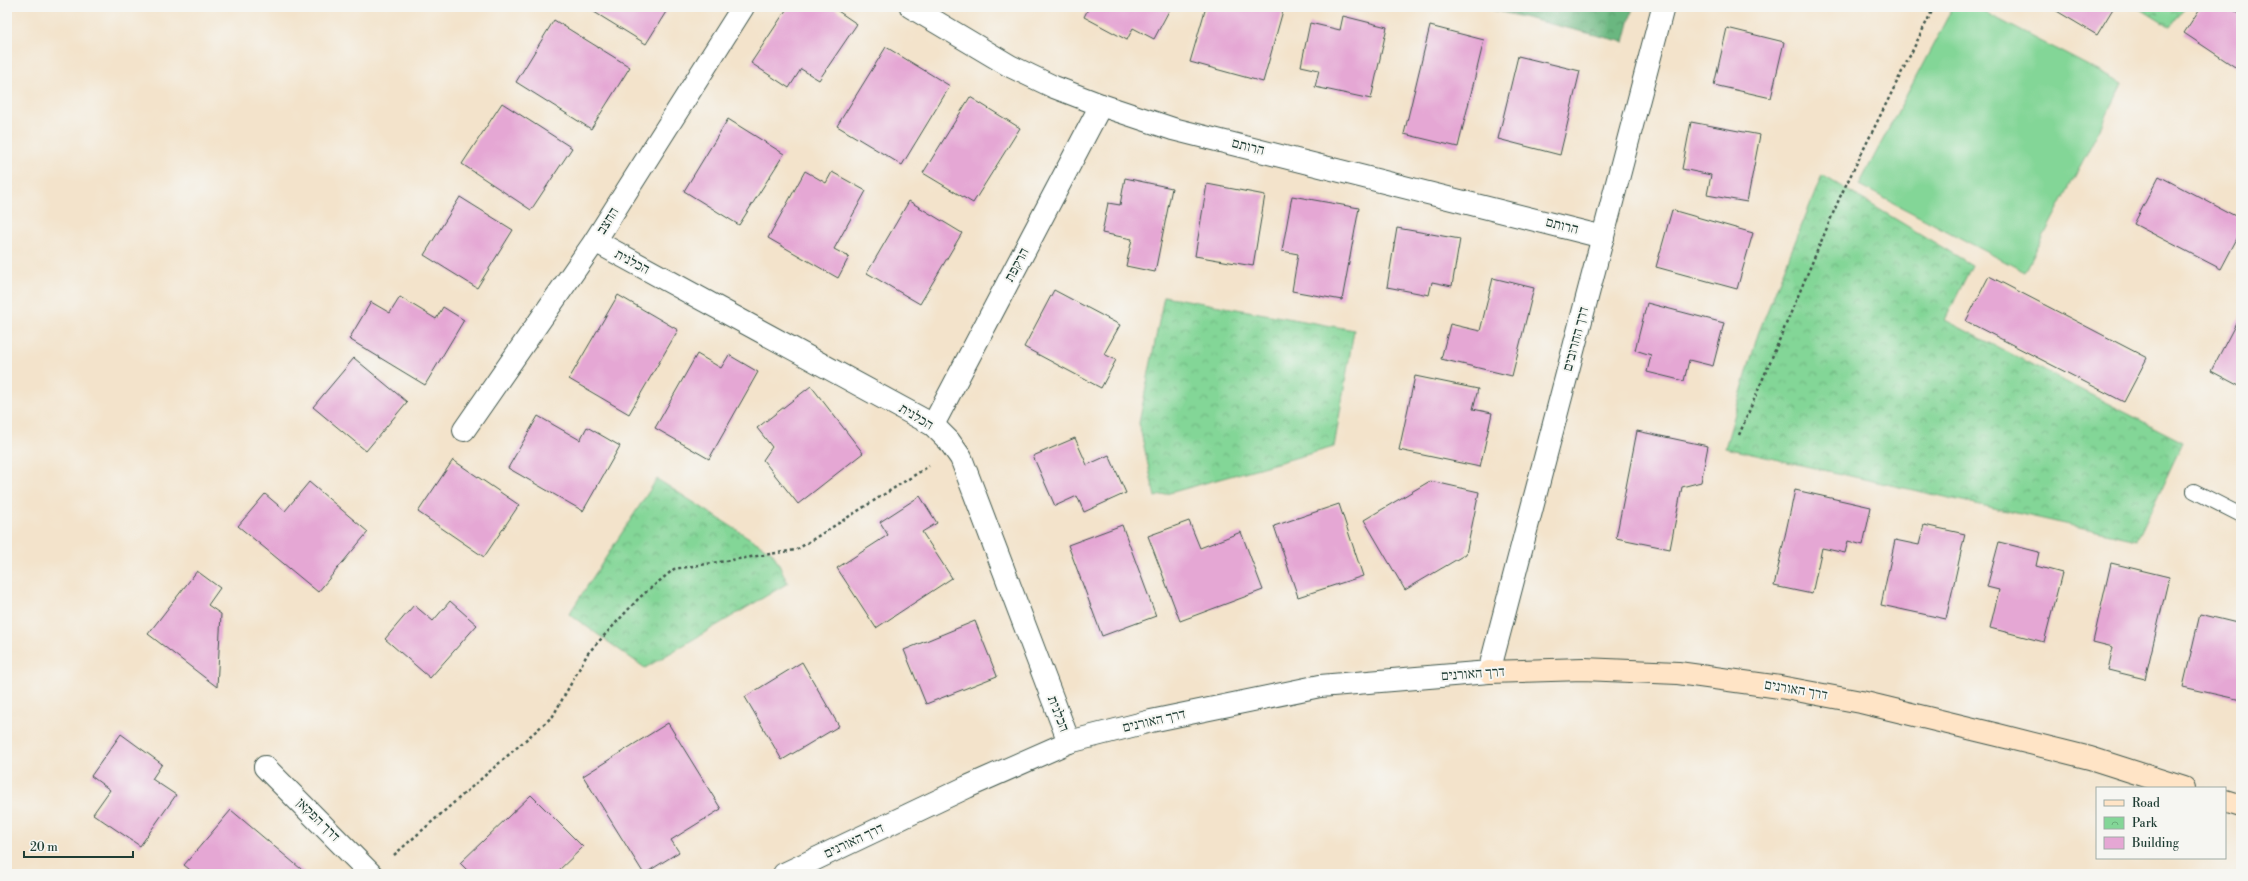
<svg xmlns="http://www.w3.org/2000/svg" width="2248" height="881" font-family="'Libre Bodoni','Frank Ruhl Libre',serif">
<defs>
<pattern id="forest-crowns" width="20" height="18" patternUnits="userSpaceOnUse"><rect width="20" height="18" fill="#6ab780"/><path d="M2 6a3 3 0 1 1 6 0M12 15a3 3 0 1 1 6 0" fill="none" stroke="#57966a"/></pattern>
<pattern id="park-crowns" width="20" height="18" patternUnits="userSpaceOnUse"><rect width="20" height="18" fill="#83d697"/><path d="M2 6a3 3 0 1 1 6 0M12 15a3 3 0 1 1 6 0" fill="none" stroke="#6baf7c"/></pattern>
</defs>
<rect width="100%" height="100%" fill="#f6f6f2"/>
<filter id="ink" filterUnits="userSpaceOnUse"><feTurbulence type="fractalNoise" baseFrequency=".025" numOctaves="2"/><feDisplacementMap in="SourceGraphic" scale="8" xChannelSelector="R" yChannelSelector="G"/><feConvolveMatrix kernelMatrix="1 2 1 2 8 2 1 2 1" color-interpolation-filters="sRGB"/></filter>
<filter id="wash" filterUnits="userSpaceOnUse"><feTurbulence type="fractalNoise" baseFrequency=".012" numOctaves="4" result="noise"/><feDisplacementMap in="SourceGraphic" scale="16" xChannelSelector="R" yChannelSelector="G"/><feGaussianBlur stdDeviation="0.9" result="paint"/><feColorMatrix in="noise" values="0 0 0 0 0 0 0 0 0 0 0 0 0 0 0 0 0 1.4 0 .05"/><feComposite in="paint" operator="in"/></filter>
<g filter="url(#wash)">
<rect width="100%" height="100%" fill="#f3e3cb"/>
<polygon fill="url(#forest-crowns)" stroke="#447a5a" points="1481,7 1633,7 1624,42"/>
<g fill="url(#park-crowns)" stroke="#518a66">
<polygon points="2139,7 2185,7 2171,27"/>
<polygon points="1822,175 1972,265 1945,320 2183,442 2137,540 1725,448 1758,334"/>
<polygon points="1164,296 1354,330 1334,447 1155,497 1139,423"/>
<polygon points="657,479 773,553 788,583 645,668 569,614"/>
</g>
<polygon fill="#83d697" stroke="#518a66" points="1953,7 1975,7 2123,84 2025,272 1859,185"/>
<g id="blocks">
<g fill="#e5a7d4">
<polygon points="586,7 669,7 646,44"/>
<polygon points="788,7 832,7 857,24 819,80 801,69 789,88 751,63"/>
<polygon points="1089,7 1171,7 1154,39 1133,28 1127,40 1084,17"/>
<polygon points="1206,7 1284,7 1263,82 1190,62"/>
<polygon points="2050,7 2114,7 2097,35"/>
<polygon points="2201,7 2229,7 2241,15 2241,71 2184,33"/>
<polygon points="1343,16 1387,27 1371,99 1315,87 1319,70 1301,66 1310,23 1340,30"/>
<polygon points="554,20 630,67 591,129 516,82"/>
<polygon points="1430,26 1484,40 1458,147 1404,134"/>
<polygon points="1727,28 1784,42 1771,98 1714,85"/>
<polygon points="886,47 950,86 902,165 837,126"/>
<polygon points="1518,56 1580,71 1560,155 1498,139"/>
<polygon points="970,97 1020,128 973,203 923,173"/>
<polygon points="502,103 572,148 531,210 462,164"/>
<polygon points="728,119 784,154 739,225 684,191"/>
<polygon points="1691,122 1760,135 1747,202 1707,195 1711,175 1682,169"/>
<polygon points="805,171 826,183 832,172 866,191 834,249 849,257 838,278 768,238"/>
<polygon points="2159,176 2241,219 2241,231 2221,269 2134,224"/>
<polygon points="1125,178 1172,188 1155,272 1126,266 1132,239 1102,233 1108,203 1120,205"/>
<polygon points="1207,184 1265,195 1253,266 1195,256"/>
<polygon points="1292,196 1359,208 1342,300 1292,291 1298,254 1282,251"/>
<polygon points="460,197 513,230 477,288 424,255"/>
<polygon points="909,201 962,233 920,304 867,273"/>
<polygon points="1672,210 1753,233 1737,289 1656,267"/>
<polygon points="1397,228 1460,239 1452,286 1432,282 1429,295 1387,287"/>
<polygon points="1989,276 2147,358 2124,402 1966,321"/>
<polygon points="1493,278 1534,288 1512,376 1441,359 1450,324 1480,331"/>
<polygon points="1054,290 1120,325 1104,354 1116,360 1101,388 1024,347"/>
<polygon points="618,295 678,330 629,414 569,379"/>
<polygon points="400,297 436,319 443,307 464,320 425,385 349,339 371,302 390,313"/>
<polygon points="1647,303 1724,323 1713,366 1689,360 1684,381 1647,372 1651,355 1635,350"/>
<polygon points="2241,314 2241,387 2211,371"/>
<polygon points="697,354 721,368 729,355 758,372 709,459 655,428"/>
<polygon points="354,358 407,402 366,451 313,407"/>
<polygon points="1415,376 1478,389 1473,409 1492,413 1480,467 1399,450"/>
<polygon points="811,386 863,453 798,504 763,460 772,447 757,428"/>
<polygon points="538,416 580,440 587,427 620,446 583,511 508,468"/>
<polygon points="1637,431 1708,446 1701,482 1682,487 1670,549 1616,538"/>
<polygon points="1075,438 1087,465 1109,455 1126,493 1084,512 1077,496 1055,506 1033,456"/>
<polygon points="453,460 519,505 484,557 418,512"/>
<polygon points="1430,481 1479,492 1466,554 1405,590 1364,520"/>
<polygon points="309,482 368,532 318,592 238,526 265,494 285,511"/>
<polygon points="1795,490 1871,507 1863,545 1848,541 1845,553 1822,548 1812,594 1774,586"/>
<polygon points="920,496 937,523 922,532 952,578 876,628 837,568 888,535 880,522"/>
<polygon points="1339,504 1363,576 1298,597 1274,526"/>
<polygon points="1189,521 1200,548 1241,532 1263,590 1180,621 1148,536"/>
<polygon points="1122,525 1156,616 1102,636 1068,545"/>
<polygon points="1924,525 1965,534 1946,619 1881,605 1895,540 1919,545"/>
<polygon points="1999,542 2039,552 2036,566 2062,573 2044,642 1990,628 1999,590 1987,587"/>
<polygon points="2111,563 2169,577 2145,679 2108,670 2113,647 2093,642"/>
<polygon points="197,571 220,588 208,605 221,614 217,687 148,634"/>
<polygon points="450,601 477,625 430,678 385,639 414,605 433,621"/>
<polygon points="2200,614 2241,624 2241,700 2183,687"/>
<polygon points="975,621 997,676 926,704 904,650"/>
<polygon points="802,662 839,726 782,760 745,697"/>
<polygon points="668,723 721,809 671,840 679,852 644,874 583,776"/>
<polygon points="121,734 162,764 152,779 176,795 140,846 93,814 110,790 91,776"/>
<polygon points="531,795 583,847 555,874 471,874 460,863"/>
<polygon points="231,810 307,874 195,874 184,865"/>
</g>
</g>
</g>
<g filter="url(#ink)">
<use href="#blocks" fill-opacity="0" stroke="#3f564b" stroke-width="1"/>
<g fill="none" stroke-linecap="round" stroke-linejoin="round">
<defs>
<polyline id="lane" points="2194,491 2241,515"/>
<g id="street">
<polyline points="911,7 1010,66 1054,87 1101,105 1173,129 1603,237"/>
<polyline points="595,241 933,425 949,441 961,458 1069,742"/>
<polyline points="933,425 1101,105"/>
<polyline points="464,430 595,241 743,7"/>
<polyline points="265,767 371,874"/>
<polyline points="784,874 967,787 1069,742 1151,721 1320,686 1489,672 1663,7"/>
</g>
<g id="secondary">
<polyline points="1489,672 1583,669 1678,673 1780,687 1861,702 1998,735 2090,758 2184,788"/>
<polyline points="2225,801 2241,806"/>
</g>
</defs>
<use href="#lane" stroke="#3f564b" stroke-width="16"/>
<use href="#street" stroke="#3f564b" stroke-width="24"/>
<use href="#secondary" stroke="#3f564b" stroke-width="24"/>
<g stroke="#3f564b" stroke-width="2.5" stroke-dasharray="3 3" stroke-linecap="butt">
<polyline points="1739,435 1840,197 1934,7"/>
<polyline points="394,855 553,716 588,653 639,598 674,569 796,550 929,466"/>
</g>
<use href="#lane" stroke="#fff" stroke-width="14"/>
<use href="#street" stroke="#fff" stroke-width="22"/>
<use href="#secondary" stroke="#ffe4c6" stroke-width="22"/>
</g>
</g>
<g text-anchor="middle" dominant-baseline="central" stroke-width="4" stroke-linejoin="round" paint-order="stroke">
<g font-size="14" fill="#1f3d34" stroke="#f6f6f2">
<text transform="translate(1248 147) rotate(14)">הרותם</text>
<text transform="translate(608 221) rotate(-58)">החצב</text>
<text transform="translate(1562 226) rotate(14)">הרותם</text>
<text transform="translate(632 262) rotate(28)">הכלנית</text>
<text transform="translate(1017 265) rotate(-62)">הרקפת</text>
<text transform="translate(1576 339) rotate(-75)">דרך החרובים</text>
<text transform="translate(916 417) rotate(31)">הכלנית</text>
<text transform="translate(1473 674) rotate(-4)">דרך האורנים</text>
<text transform="translate(1796 690) rotate(10)">דרך האורנים</text>
<text transform="translate(1058 714) rotate(69)">הכלנית</text>
<text transform="translate(1154 721) rotate(-13)">דרך האורנים</text>
<text transform="translate(318 820) rotate(45)">דרך הפקאן</text>
<text transform="translate(854 841) rotate(-25)">דרך האורנים</text>
</g>
</g>
<rect width="2248" height="881" fill="none" stroke="#f6f6f2" stroke-width="24"/>
<rect x="2096" y="787" width="130" height="72" fill="#f6f6f2" stroke="#a0aca6"/>
<rect x="2104" y="800" width="20" height="6" fill="#ffe4c6" stroke="#a0aca6"/>
<text x="2132" y="807" font-size="12" fill="#1f3d34">Road</text>
<rect x="2104" y="817" width="20" height="12" fill="url(#park-crowns)" stroke="#a0aca6"/>
<text x="2132" y="827" font-size="12" fill="#1f3d34">Park</text>
<rect x="2104" y="837" width="20" height="12" fill="#e5a7d4" stroke="#a0aca6"/>
<text x="2132" y="847" font-size="12" fill="#1f3d34">Building</text>
<path d="M24 851v6h109v-6" fill="none" stroke="#1f3d34" stroke-width="2"/>
<text x="30" y="851" font-size="12" fill="#1f3d34" stroke="#f6f6f2" stroke-width="3" paint-order="stroke">20 m</text>
</svg>
